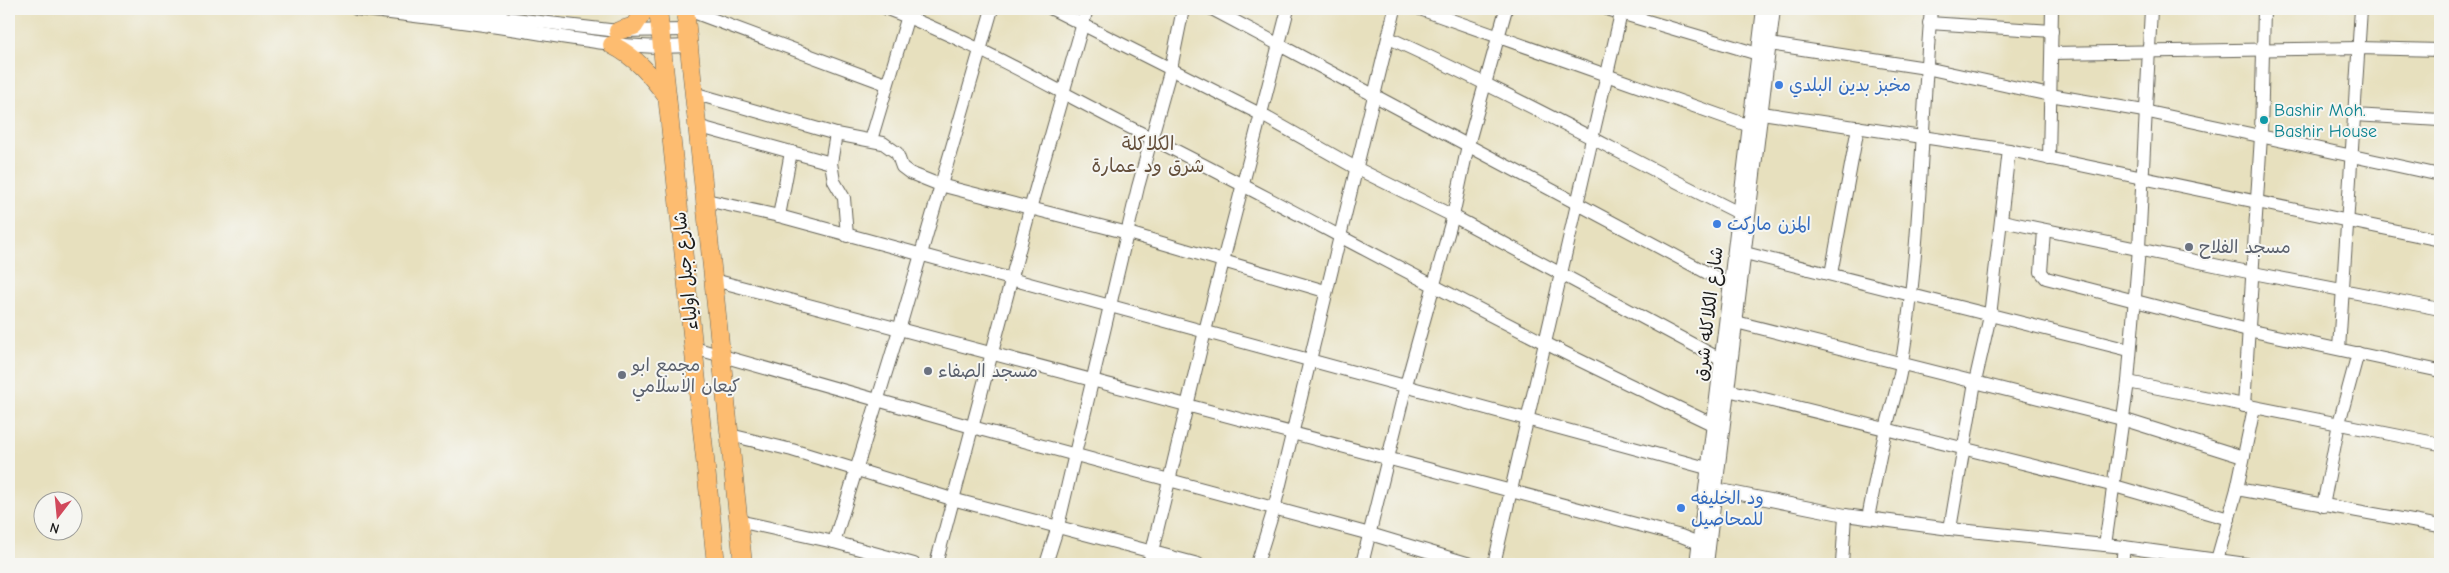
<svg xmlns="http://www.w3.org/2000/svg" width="2449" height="573" font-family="'Comic Neue','Playpen Sans Arabic',sans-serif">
<rect width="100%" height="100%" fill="#f6f6f2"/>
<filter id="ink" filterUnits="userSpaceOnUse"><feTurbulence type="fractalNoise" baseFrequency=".02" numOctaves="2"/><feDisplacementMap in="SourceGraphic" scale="10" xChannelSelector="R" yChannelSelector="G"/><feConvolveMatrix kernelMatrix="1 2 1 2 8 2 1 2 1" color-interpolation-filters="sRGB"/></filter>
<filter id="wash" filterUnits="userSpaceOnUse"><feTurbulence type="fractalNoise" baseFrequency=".0096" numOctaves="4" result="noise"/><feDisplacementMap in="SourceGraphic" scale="20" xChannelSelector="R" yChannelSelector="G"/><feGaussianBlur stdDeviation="1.12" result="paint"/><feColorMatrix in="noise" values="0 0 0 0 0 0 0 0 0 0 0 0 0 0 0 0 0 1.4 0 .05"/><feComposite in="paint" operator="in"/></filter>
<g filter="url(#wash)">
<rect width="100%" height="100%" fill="#e7e0be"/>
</g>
<g filter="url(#ink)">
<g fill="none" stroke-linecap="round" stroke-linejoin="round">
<defs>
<g id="minor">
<path d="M356,9C408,15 459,21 511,29C570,38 628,50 688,46"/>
<polyline points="428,9 618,31 687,30"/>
<polyline points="685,9 886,84"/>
<path d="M887,9C970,40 1046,85 1125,125C1266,195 1404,272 1545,343C1600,371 1656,397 1712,424"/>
<polyline points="1052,9 1262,115 1356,168 1453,216 1720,359"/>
<polyline points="1212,9 1730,285"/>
<polyline points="1420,9 1750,126"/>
<polyline points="1607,9 1758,54"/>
<polyline points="1929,23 2052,31"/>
<path d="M1389,38C1508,92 1622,155 1739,213"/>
<polyline points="1770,44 1926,68 2050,95 2144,111 2440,175"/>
<polyline points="2052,53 2359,48 2440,50"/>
<polyline points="693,93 836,134 883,143 897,153 902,167 910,173 940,185 1128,233 1325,291"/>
<polyline points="1762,113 2009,150 2440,240"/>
<polyline points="2354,115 2440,120"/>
<polyline points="697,126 831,163"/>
<polyline points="836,134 831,163 834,181 844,198 847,236"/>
<polyline points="871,140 910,9"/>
<polyline points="2049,159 2052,9"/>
<polyline points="706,200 779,216 1707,468"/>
<polyline points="779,216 791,152"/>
<polyline points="2002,221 2253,273 2440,309"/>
<polyline points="2044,231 2041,272 2046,278 2248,330 2440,371"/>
<polyline points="1745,253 2129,350"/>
<polyline points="1831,274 1858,127"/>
<polyline points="714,280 1681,536 1709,547"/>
<polyline points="1736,322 2122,419 2243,457"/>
<polyline points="694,348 972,427 1370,534 1470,564"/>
<polyline points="2339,349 2361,9"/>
<polyline points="2128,382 2440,444"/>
<polyline points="1728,390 2111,485 2229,519"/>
<polyline points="2244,406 2261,136 2264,9"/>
<polyline points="730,435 792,450 952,499 1198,564"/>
<polyline points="1716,489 1845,515 1950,529 2124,547 2246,564"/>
<polyline points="2237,489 2440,526"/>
<polyline points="2323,506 2339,423 2358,353"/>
<path d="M1868,518C1874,488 1879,458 1886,429C1891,407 1899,385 1902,362C1921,245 1921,127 1931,9"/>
<polyline points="738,521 834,542 914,564"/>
<polyline points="1950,529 1975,382 1990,316 2009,150"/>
<polyline points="834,542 899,330 992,9"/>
<polyline points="2105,545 2128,382 2139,248 2151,9"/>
<polyline points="2217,560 2237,489 2254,408"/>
<polyline points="936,564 1030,209 1087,9"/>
<polyline points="1046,564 1058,526 1138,187 1171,68 1183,9"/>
<polyline points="1149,564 1205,331 1288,9"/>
<polyline points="1257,564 1274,509 1395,9"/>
<polyline points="1362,564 1406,385 1453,216 1468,145 1506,9"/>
<polyline points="1494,564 1622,9"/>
<polyline points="1696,564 1763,9"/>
<polyline points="1707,564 1774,9"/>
<polyline points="1842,564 1845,515"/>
<polyline points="2122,564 2124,547"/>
</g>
<g id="highway">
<polyline points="658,9 716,564"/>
<polyline points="685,9 743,564"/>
<polyline points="618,31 634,26 645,9"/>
<path d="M612,45C636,57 651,75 667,97"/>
</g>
</defs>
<use href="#minor" stroke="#636155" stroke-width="14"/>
<use href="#highway" stroke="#636155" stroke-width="19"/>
<use href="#minor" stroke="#fff" stroke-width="12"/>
<use href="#highway" stroke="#fdbc70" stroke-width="18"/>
</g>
</g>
<g fill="#3f7fe0" stroke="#f6f6f2" stroke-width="2">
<circle cx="1779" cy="85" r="5"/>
<circle cx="1717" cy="224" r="5"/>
<circle cx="1681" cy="508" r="5"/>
</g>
<circle fill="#0f9aa8" stroke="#f6f6f2" stroke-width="2" cx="2264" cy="120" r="5"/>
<g fill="#6b7280" stroke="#f6f6f2" stroke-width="2">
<circle cx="2189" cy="247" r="5"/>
<circle cx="928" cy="371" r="5"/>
<circle cx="622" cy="375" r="5"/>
</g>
<g text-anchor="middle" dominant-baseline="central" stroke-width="4" stroke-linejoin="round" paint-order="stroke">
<g font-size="18" fill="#366cbe" stroke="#f6f6f2" text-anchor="start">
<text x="1789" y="85">مخبز بدين البلدي</text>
<text x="1727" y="224">المزن ماركت</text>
<text x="1691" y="498">ود الخليفه<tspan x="1691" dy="21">للمحاصيل</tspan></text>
</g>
<g font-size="18" fill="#0d838f" stroke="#f6f6f2" text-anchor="start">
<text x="2274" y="110">Bashir Moh.<tspan x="2274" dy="21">Bashir House</tspan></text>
</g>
<g font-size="18" fill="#5b616d" stroke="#f6f6f2" text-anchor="start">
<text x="2199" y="247">مسجد الفلاح</text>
<text x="632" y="365">مجمع ابو<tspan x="632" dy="21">كيعان الاسلامي</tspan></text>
<text x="938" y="371">مسجد الصفاء</text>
</g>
<g font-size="18" fill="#1c1c1c" stroke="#f6f6f2">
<text transform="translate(686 271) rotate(-96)">شارع جبل اولياء</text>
<text transform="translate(1709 314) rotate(-83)">شارع الكلاكله شرق</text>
</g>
<g font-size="19" fill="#65503c" stroke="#f6f6f2">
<text x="1148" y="144">الكلاكلة<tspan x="1148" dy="22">شرق ود عمارة</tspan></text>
</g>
</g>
<rect width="2449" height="573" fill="none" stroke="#f6f6f2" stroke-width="30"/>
<g transform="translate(58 516) rotate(196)"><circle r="24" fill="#f6f6f2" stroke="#9f9f9c"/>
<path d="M0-4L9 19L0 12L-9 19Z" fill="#d1495b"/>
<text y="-8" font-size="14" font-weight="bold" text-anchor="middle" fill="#1c1c1c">N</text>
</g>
</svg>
